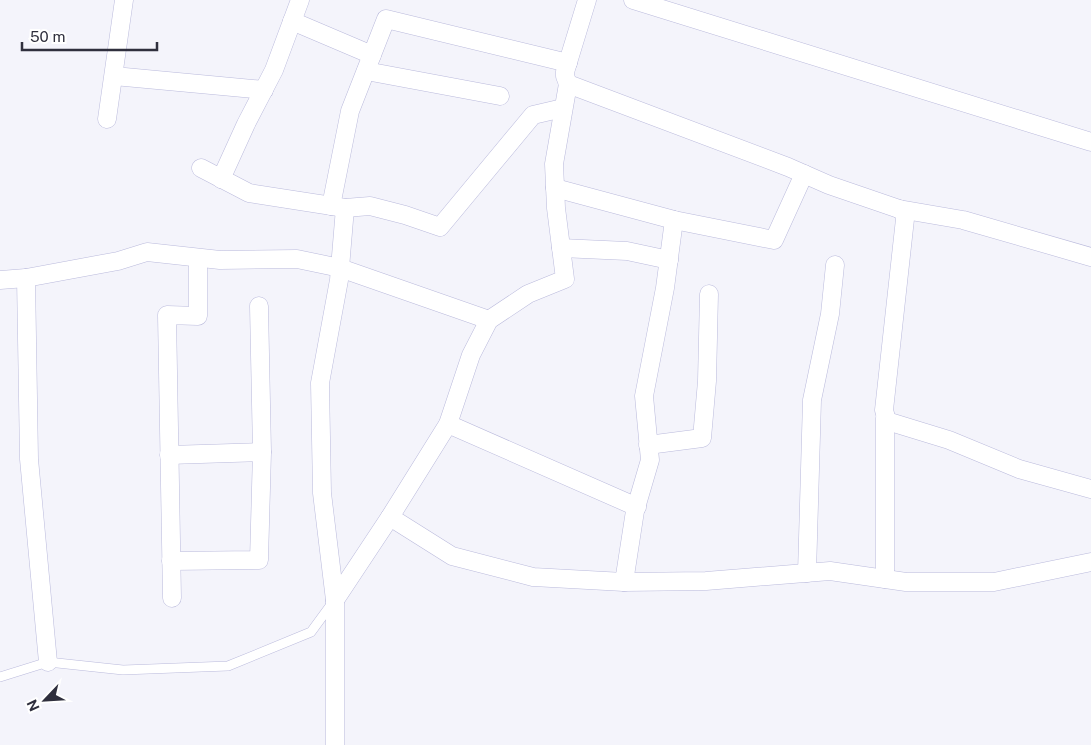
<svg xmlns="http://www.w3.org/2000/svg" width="1091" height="745" font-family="'Public Sans',sans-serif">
<rect width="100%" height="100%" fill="#f4f4fb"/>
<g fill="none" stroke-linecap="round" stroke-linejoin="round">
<defs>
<polyline id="lane" points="0,677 48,662 123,670 228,666 311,632 333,602"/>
<g id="street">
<polyline points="587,0 565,72 565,76 568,84 788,167 829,185 899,209 904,212 905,219 884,410 887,421 949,440 1019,469 1091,489"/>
<polyline points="633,0 1091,142"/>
<polyline points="292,21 372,55"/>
<polyline points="366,71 500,96"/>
<polyline points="114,76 264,90"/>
<polyline points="107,119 124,0"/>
<polyline points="201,168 249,193 345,208 370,206 405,215 440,227 533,115 563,108"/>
<polyline points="221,179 246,124 274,70 300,0"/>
<polyline points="555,188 674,220 774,240 804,174"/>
<polyline points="331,206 350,111 386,19 568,63"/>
<polyline points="899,209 963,220 1091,257"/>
<polyline points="561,248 627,251 669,260"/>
<polyline points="26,278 29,459 48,662"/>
<polyline points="0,280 26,278 118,261 147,252 220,260 297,259 340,268 489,320"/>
<polyline points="448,424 637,507"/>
<polyline points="648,445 702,438 707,381 709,294"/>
<polyline points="169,455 262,452"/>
<polyline points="390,517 452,556 533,577 624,582 706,581 830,571 906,582 994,582 1091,562"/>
<polyline points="171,561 259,560 262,452 259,306"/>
<polyline points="807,573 812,400 830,314 835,265"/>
<polyline points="885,579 885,418"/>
<polyline points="624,582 635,511 650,460 644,396 665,288 674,220"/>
<polyline points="172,598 167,315 198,316 198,258"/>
<polyline points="335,600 390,517 448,424 471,355 489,320 528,294 565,279 556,208 554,164 568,84"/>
<polyline points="335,745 335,600 322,493 320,383 339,280 345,208"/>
</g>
</defs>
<use href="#lane" stroke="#babadc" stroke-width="10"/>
<use href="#street" stroke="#babadc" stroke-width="19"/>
<use href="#lane" stroke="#fff" stroke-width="9"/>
<use href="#street" stroke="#fff" stroke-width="18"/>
</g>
<g transform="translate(45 700) rotate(245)" stroke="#ffffff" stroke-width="4" paint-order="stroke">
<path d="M0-4L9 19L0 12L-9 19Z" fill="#2f2f3d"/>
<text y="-8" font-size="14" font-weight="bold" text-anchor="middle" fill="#2f2f3d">N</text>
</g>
<path d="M22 42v8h135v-8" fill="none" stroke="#2f2f3d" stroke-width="2.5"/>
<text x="30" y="42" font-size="15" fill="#2f2f3d" stroke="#ffffff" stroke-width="4" paint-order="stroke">50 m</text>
</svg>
